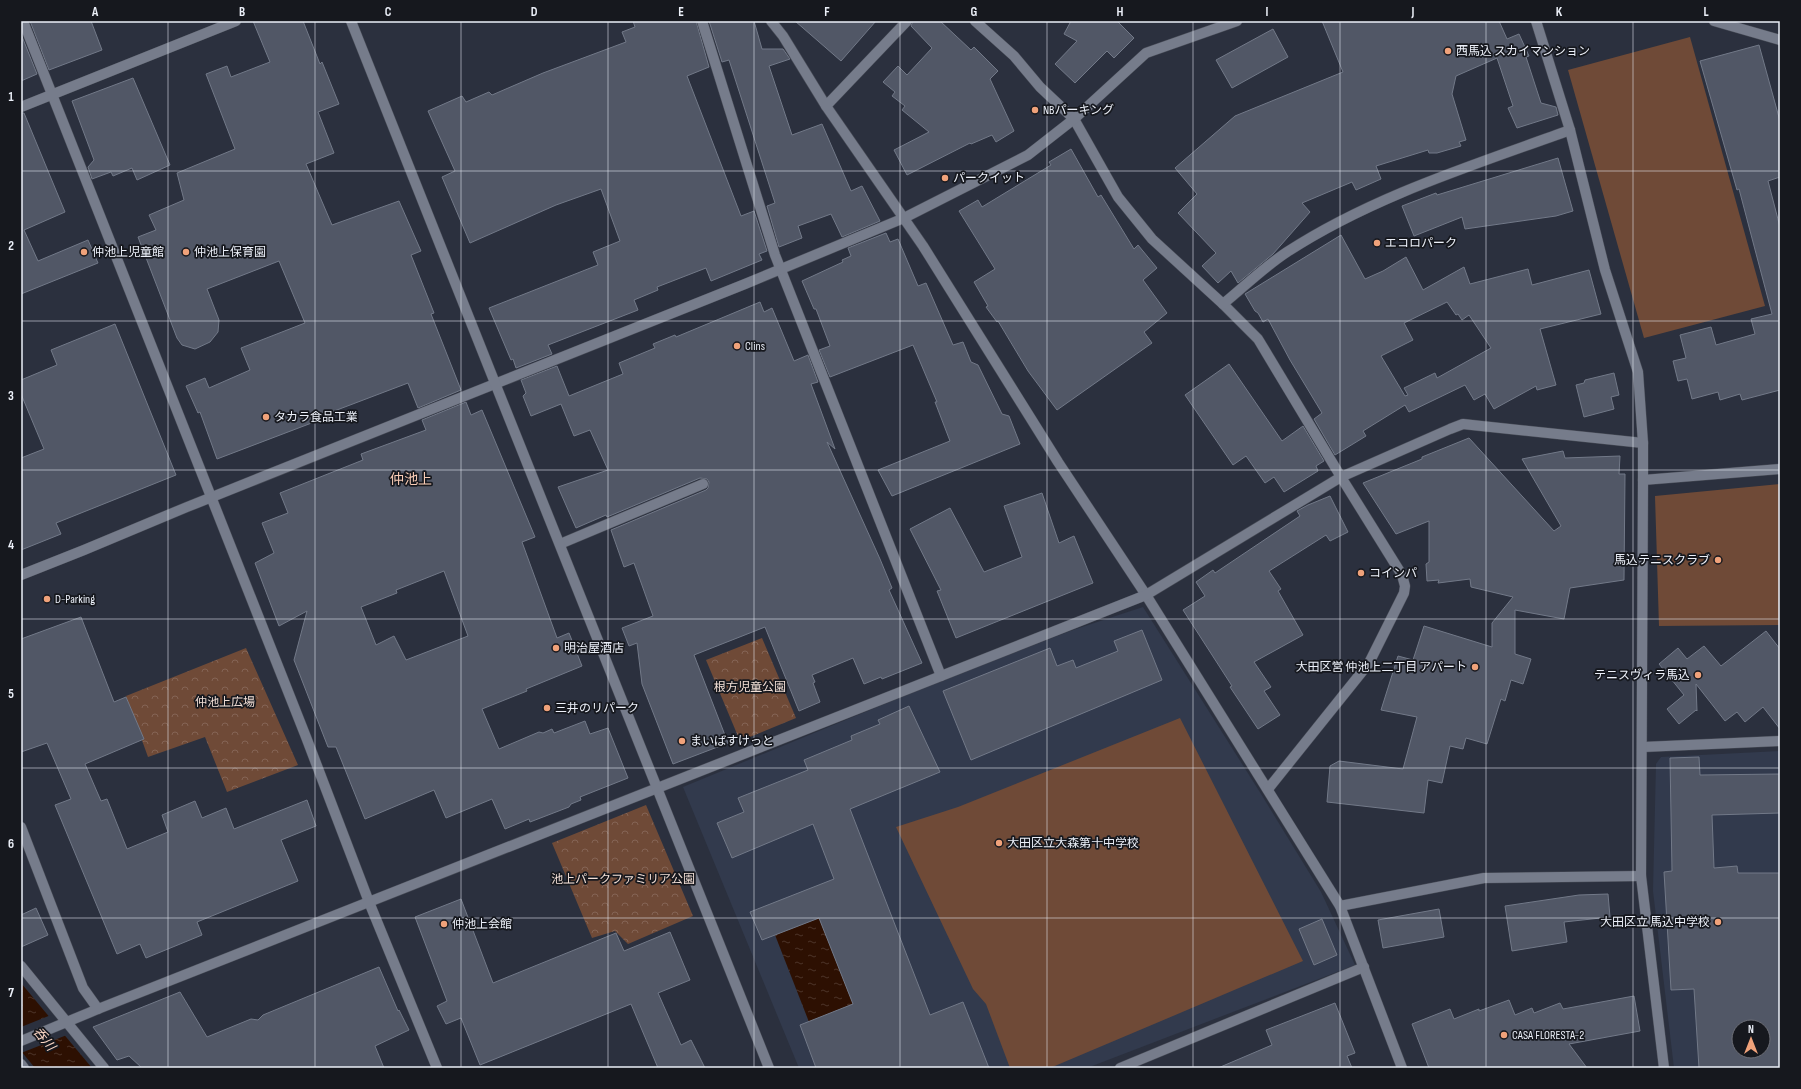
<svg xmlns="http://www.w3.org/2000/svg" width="1801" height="1089" font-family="'Sofia Sans Condensed','Noto Sans JP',sans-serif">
<defs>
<pattern id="park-crowns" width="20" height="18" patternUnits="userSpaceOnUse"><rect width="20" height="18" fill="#6f4a37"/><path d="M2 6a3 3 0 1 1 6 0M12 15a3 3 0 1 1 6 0" fill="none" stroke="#846455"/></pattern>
<pattern id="water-ripples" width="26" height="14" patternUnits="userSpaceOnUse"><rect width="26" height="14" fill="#2d1002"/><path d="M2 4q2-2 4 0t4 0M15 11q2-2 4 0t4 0" fill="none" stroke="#4c3328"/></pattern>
</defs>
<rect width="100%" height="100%" fill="#2b303e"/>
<g fill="#323a4d" fill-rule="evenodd">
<polygon points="1143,607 1261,794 1321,892 1355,965 1087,1068 799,1068 683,787 945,679 1070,631"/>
<path d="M1780,751V1068H1674L1653,891L1656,764L1661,757ZM1739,1027H1763V1051H1739Z"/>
</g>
<g fill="#6f4a37">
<polygon points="1690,37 1765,306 1644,338 1568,70"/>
<polygon points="1780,484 1780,625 1659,626 1655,496"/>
<polygon points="1180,718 1303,961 1050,1068 1010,1068 986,1004 973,989 896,827 958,807"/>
</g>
<g fill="url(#park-crowns)">
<polygon points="762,638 796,718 740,741 706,660"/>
<polygon points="246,648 298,765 227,792 205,737 148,757 126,696"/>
<polygon points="646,805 693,916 628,944 615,931 592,938 552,843"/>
</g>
<g fill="url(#water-ripples)">
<polygon points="819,918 853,1004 809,1022 775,935"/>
<polygon points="21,983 92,1068 35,1068 21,1051"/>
</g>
<polygon fill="#2b303e" points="51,1015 67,1035 21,1053 21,1027"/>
<g fill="#515766" stroke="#727988" fill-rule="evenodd">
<polygon points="30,21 91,21 102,50 49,70"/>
<polygon points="253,21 303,21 320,64 322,62 339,104 318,112 334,153 306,164 332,225 399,201 421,251 411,255 434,313 431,314 461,390 418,408 408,383 329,413 330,416 217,459 200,412 198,413 186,386 205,378 209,388 250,370 241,348 305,323 279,261 207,289 219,320 218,332 210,342 195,349 182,345 177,338 138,237 156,230 149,215 184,200 177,173 235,149 206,74 227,66 231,77 270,62"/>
<polygon points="633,21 696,21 709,67 687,76 741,216 754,211 767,251 759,254 762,260 711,281 706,268 657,287 658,290 634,300 638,310 548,345 552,354 516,368 513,359 511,360 489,308 598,265 593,252 620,241 601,189 556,205 470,243 442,177 455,171 428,111 462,96 466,102 489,92 492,95 543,73 626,42 622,32 635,27"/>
<polygon points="709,21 754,21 762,49 783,49 790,59 769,66 792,135 822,124 851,191 862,186 880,221 842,237 831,214 798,226 802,238 779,247 767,206 775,203 729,60 722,62"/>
<polygon points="795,21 876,21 841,61"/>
<polygon points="913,21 940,21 971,50 974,47 998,71 990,79 1014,131 996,142 992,135 971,144 970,143 907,175 894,150 929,132 902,110 905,106 892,96 895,92 883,82 898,66 907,75 932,48 911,26"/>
<polygon points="1071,21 1117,21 1134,38 1114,58 1107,51 1075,83 1055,64 1077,41 1064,34"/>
<polygon points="1322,21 1499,21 1507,39 1519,34 1529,56 1526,57 1541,103 1556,107 1558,115 1517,128 1508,108 1513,106 1497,58 1456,76 1452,94 1466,140 1459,142 1461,146 1437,153 1429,153 1428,150 1376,166 1381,179 1356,190 1352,182 1302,203 1310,212 1273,254 1238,283 1231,271 1218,283 1202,266 1216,253 1178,213 1197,194 1175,168 1235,116 1343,72"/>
<polygon points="1273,29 1288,57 1232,88 1216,60"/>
<polygon points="21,34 37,74 21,81"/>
<polygon points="1759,45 1780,121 1780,177 1768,181 1780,227 1780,390 1742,400 1740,394 1720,400 1718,392 1692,399 1687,379 1678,381 1673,361 1686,358 1680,335 1711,327 1716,345 1755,334 1751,319 1772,314 1739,189 1737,190 1700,61"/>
<polygon points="133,78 170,165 137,180 132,168 113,176 111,172 92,179 88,167 94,160 72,101"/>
<polygon points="21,113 24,113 65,212 24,230 38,261 88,240 98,263 21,294"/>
<polygon points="1071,149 1098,197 1101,195 1134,249 1138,245 1157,268 1143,280 1167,313 1144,332 1152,343 1057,410 1028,371 998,321 997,322 986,307 988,306 974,282 995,269 959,211 978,200 982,207 1051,165 1049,162"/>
<polygon points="1558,158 1573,211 1556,216 1465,229 1462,217 1414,236 1402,206 1436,193 1437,195"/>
<polygon points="886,233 890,242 898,239 918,286 926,283 953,345 963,342 971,362 978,365 1002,414 1009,416 1020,444 892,496 878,470 950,441 935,402 937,402 913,345 830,377 819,350 830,346 816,309 814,309 802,281 843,262 842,260 851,256 848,248"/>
<path d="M1341,235L1365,279L1383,271L1406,257L1423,290L1464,267L1470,284L1528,269L1532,285L1589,270L1601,314L1540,329L1556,385L1537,390L1536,386L1494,409L1485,394L1474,400L1465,385L1409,412L1405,405L1363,431L1366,436L1335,455L1314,419L1322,413L1290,360L1268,319L1263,322L1258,313L1255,311L1245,294ZM1447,302L1456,315L1458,314L1462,320L1469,315L1491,348L1437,378L1435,373L1404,388L1408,395L1405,396L1381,356L1413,340L1404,323Z"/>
<polygon points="760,302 764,312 772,308 794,361 808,355 818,382 811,384 835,449 827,442 880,559 892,588 889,590 922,663 882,679 881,677 864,684 853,658 812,675 815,682 813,683 820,702 799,711 765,627 694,655 728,743 673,764 642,684 637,643 629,646 622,628 653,616 634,563 624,567 611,530 706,490 708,488 709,482 707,479 700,478 607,517 606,515 576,528 558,487 608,470 590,430 574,436 561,404 531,416 523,396 526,393 521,380 557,366 569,396 623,374 619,363 655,348 653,344 675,335 676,337"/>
<polygon points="115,324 176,475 56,523 61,534 21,550 21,458 44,449 21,394 21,380 57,365 51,350"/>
<polygon points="1229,364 1282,441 1303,426 1324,461 1316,466 1318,471 1284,492 1274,477 1265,483 1246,456 1233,465 1185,395"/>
<polygon points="1614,373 1619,395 1611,397 1614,409 1584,417 1576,385 1584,383 1585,380"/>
<path d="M466,402L471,415L482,410L535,537L522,542L557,638L569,633L582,666L526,689L527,691L482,709L499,749L539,732L543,733L552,729L554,733L585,721L590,734L608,728L628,778L580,797L581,800L571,804L569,807L530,822L529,819L505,829L492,799L446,818L434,790L365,819L336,747H328L294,660L307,611L279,626L255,563L274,553L262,523L288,513L280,493L363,460L361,454L426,430L422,420ZM444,571L468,636L406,660L394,636L376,645L361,607L397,593L396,590Z"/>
<polygon points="1469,438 1554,531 1561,526 1522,459 1563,451 1565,458 1620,456 1619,474 1625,474 1624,580 1570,588 1564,619 1515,610 1515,654 1531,659 1523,684 1511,680 1505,701 1501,699 1487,744 1466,738 1463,749 1450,746 1442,783 1428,780 1424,813 1327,802 1330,766 1339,761 1403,769 1417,717 1381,710 1398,656 1413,660 1424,626 1492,647 1492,623 1513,597 1471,587 1470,579 1438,583 1439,580 1427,581 1426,564 1429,562 1429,521 1396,534 1363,483 1422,459 1422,457"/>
<polygon points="1042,493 1059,543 1074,536 1093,583 956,638 937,591 941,590 910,529 950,508 984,572 1022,557 1004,506"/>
<polygon points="1330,496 1348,532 1330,541 1326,535 1269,571 1281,589 1278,591 1303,635 1254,662 1271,687 1264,691 1280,715 1258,729 1230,687 1232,686 1183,610 1205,596 1196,582 1213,570 1215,573 1300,516 1297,511 1308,505"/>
<polygon points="81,617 114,702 126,697 144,739 85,764 101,801 107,799 127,849 168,832 162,815 195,801 202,818 226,808 234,829 307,800 316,826 281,840 298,881 197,922 202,935 146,958 140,944 117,954 55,805 71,799 47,743 21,752 21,639"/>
<polygon points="1142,630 1162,680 971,760 943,691 1050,648 1057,666 1073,660 1076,668 1118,651 1114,641"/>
<polygon points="1766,631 1780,649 1780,729 1763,707 1745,722 1737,712 1725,721 1696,684 1697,711 1696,710 1679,724 1667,709 1684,695 1659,664 1678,648 1687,659 1704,646 1721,666"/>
<polygon points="909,706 940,772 850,809 930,1015 963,1002 989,1068 816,1068 800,1025 853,1004 819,918 762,940 750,912 834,879 813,824 732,858 717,823 744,812 738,798 808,770 804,760 852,740 851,736 880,724 878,720"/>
<path d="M1699,757L1700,775L1780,774V813L1712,815L1714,868L1737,866L1738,873H1780V1068H1699L1694,989L1671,990L1664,872L1672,871L1670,758ZM1739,1027H1763V1051H1739Z"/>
<polygon points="1608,894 1610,917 1564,922 1567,942 1512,951 1505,906 1579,895"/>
<polygon points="461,899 493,983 616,933 624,951 670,932 690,980 658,993 681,1045 691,1040 705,1068 658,1068 631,1004 480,1065 461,1018 446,1024 437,1006 447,1001 415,917"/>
<polygon points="36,908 48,935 21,947 21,915"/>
<polygon points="1439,909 1444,937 1383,948 1378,920"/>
<polygon points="1322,919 1337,955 1314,965 1299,929"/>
<polygon points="379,967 398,1011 399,1010 409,1030 375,1046 384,1068 142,1068 129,1056 117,1060 93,1027 180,992 207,1037 251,1019 258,1020 263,1015"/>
<polygon points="1634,996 1640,1031 1569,1044 1587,1068 1429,1068 1412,1024 1450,1009 1454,1019 1479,1009 1479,1011 1509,1000 1515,1015 1532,1008 1534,1013 1560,1003 1563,1009"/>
<polygon points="1335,1003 1355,1053 1347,1056 1352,1068 1218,1068 1272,1045 1266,1030"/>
</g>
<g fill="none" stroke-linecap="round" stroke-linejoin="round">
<defs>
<g id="minor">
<polyline points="23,21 306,737 369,902 437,1068"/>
<polyline points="702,21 775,255 941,676"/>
<polyline points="771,21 783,36 826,106 923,246 1058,462 1146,595 1340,906 1402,1068"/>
<polyline points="975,21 1014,56 1040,87 1074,119 1118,197 1152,239 1223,304 1258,339 1341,477 1402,575 1405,586 1404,593 1369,663 1268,789"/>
<polyline points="1714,21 1780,40"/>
<polyline points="826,106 907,21"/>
<polyline points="21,107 236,21"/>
<path d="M1223,304C1244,287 1264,267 1287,252C1373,196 1474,165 1570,130"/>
<polyline points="1643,480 1780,469"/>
<polyline points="560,544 703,484"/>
<polyline points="21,575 84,550 187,507 745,284 904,218 1028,155 1074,119 1146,53 1237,21"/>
<polyline points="1643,747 1780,741"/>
<polyline points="21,827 83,988 98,1009"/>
<polyline points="1340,906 1484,878 1641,876"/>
<polyline points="21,966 104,1068"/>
<polyline points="21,1041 98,1009 1146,595 1341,477 1450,429 1463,424 1472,425 1643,443"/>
<polyline points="21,1064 24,1068"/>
<polyline points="1120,1068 1364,967"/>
</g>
<g id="tertiary">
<polyline points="351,21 495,383 769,1068"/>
<polyline points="1536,21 1570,130 1605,270 1638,372 1643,443 1643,480 1641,876 1664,1068"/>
</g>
</defs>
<use href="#minor" stroke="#484c57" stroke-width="11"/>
<use href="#tertiary" stroke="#484c57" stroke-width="11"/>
<use href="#minor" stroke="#767c8b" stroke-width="10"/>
<use href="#tertiary" stroke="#767c8b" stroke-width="10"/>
</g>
<path fill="none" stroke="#ecf0f9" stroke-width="1" stroke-opacity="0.55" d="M168,21V1068M315,21V1068M461,21V1068M608,21V1068M754,21V1068M900,21V1068M1047,21V1068M1193,21V1068M1340,21V1068M1486,21V1068M1633,21V1068M21,171H1780M21,321H1780M21,470H1780M21,619H1780M21,768H1780M21,918H1780"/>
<g fill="#f0a27a" stroke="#16181e" stroke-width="1.5">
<circle cx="1448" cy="51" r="4"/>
<circle cx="1035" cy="110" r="4"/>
<circle cx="945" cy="178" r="4"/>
<circle cx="1377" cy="243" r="4"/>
<circle cx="84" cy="252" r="4"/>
<circle cx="186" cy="252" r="4"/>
<circle cx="737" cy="346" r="4"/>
<circle cx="266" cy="417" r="4"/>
<circle cx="1718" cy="560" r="4"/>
<circle cx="1361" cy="573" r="4"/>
<circle cx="47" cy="599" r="4"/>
<circle cx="556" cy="648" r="4"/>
<circle cx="1475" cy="667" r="4"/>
<circle cx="1698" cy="675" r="4"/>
<circle cx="547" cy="708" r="4"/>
<circle cx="682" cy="741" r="4"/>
<circle cx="999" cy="843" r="4"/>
<circle cx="1718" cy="922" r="4"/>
<circle cx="444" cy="924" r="4"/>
<circle cx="1504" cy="1035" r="4"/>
</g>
<g text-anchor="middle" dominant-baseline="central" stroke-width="3.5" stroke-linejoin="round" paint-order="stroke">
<g font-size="12" fill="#ecf0f9" stroke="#16181e" text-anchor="start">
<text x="1456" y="51">西馬込 スカイマンション</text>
<text x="1043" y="110">NBパーキング</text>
<text x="953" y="178">パークイット</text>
<text x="1385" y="243">エコロパーク</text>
<text x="92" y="252">仲池上児童館</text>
<text x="194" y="252">仲池上保育園</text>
<text x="745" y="346">Clins</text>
<text x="274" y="417">タカラ食品工業</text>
<text x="1710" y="560" text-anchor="end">馬込テニスクラブ</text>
<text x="1369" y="573">コインパ</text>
<text x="55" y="599">D-Parking</text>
<text x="564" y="648">明治屋酒店</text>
<text x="1467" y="667" text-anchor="end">大田区営 仲池上二丁目 アパート</text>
<text x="1690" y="675" text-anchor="end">テニスヴィラ馬込</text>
<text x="555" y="708">三井のリパーク</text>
<text x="690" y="741">まいばすけっと</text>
<text x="1007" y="843">大田区立大森第十中学校</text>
<text x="1710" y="922" text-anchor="end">大田区立 馬込中学校</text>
<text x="452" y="924">仲池上会館</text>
<text x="1512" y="1035">CASA FLORESTA-2</text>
</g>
<g font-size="12" fill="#f2dfd6" stroke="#16181e">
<text x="750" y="687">根方児童公園</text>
<text x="225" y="702">仲池上広場</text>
<text x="623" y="879">池上パークファミリア公園</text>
</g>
<g font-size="13" font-style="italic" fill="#fbd6c4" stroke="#16181e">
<text transform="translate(44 1039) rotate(51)">呑川</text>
</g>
<g font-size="14" fill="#facdb6" stroke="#16181e">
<text x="411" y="479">仲池上</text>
</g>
</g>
<rect width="1801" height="1089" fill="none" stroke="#16181e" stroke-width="44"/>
<g transform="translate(1751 1039)"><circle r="19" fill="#16181e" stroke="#6c6e76"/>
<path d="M0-3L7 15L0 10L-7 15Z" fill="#f0a27a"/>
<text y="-6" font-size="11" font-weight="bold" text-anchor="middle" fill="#ecf0f9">N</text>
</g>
<rect x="22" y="22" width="1757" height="1045" fill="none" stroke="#ecf0f9" stroke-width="1.5"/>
<g font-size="13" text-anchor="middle" font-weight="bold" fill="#ecf0f9">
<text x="95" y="16">A</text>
<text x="242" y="16">B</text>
<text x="388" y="16">C</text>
<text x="534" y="16">D</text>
<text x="681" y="16">E</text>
<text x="827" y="16">F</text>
<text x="974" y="16">G</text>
<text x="1120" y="16">H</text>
<text x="1267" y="16">I</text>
<text x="1413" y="16">J</text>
<text x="1559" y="16">K</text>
<text x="1706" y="16">L</text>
<text x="11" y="101">1</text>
<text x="11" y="250">2</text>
<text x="11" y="400">3</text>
<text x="11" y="549">4</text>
<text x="11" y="698">5</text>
<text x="11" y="848">6</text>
<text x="11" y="997">7</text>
</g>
</svg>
